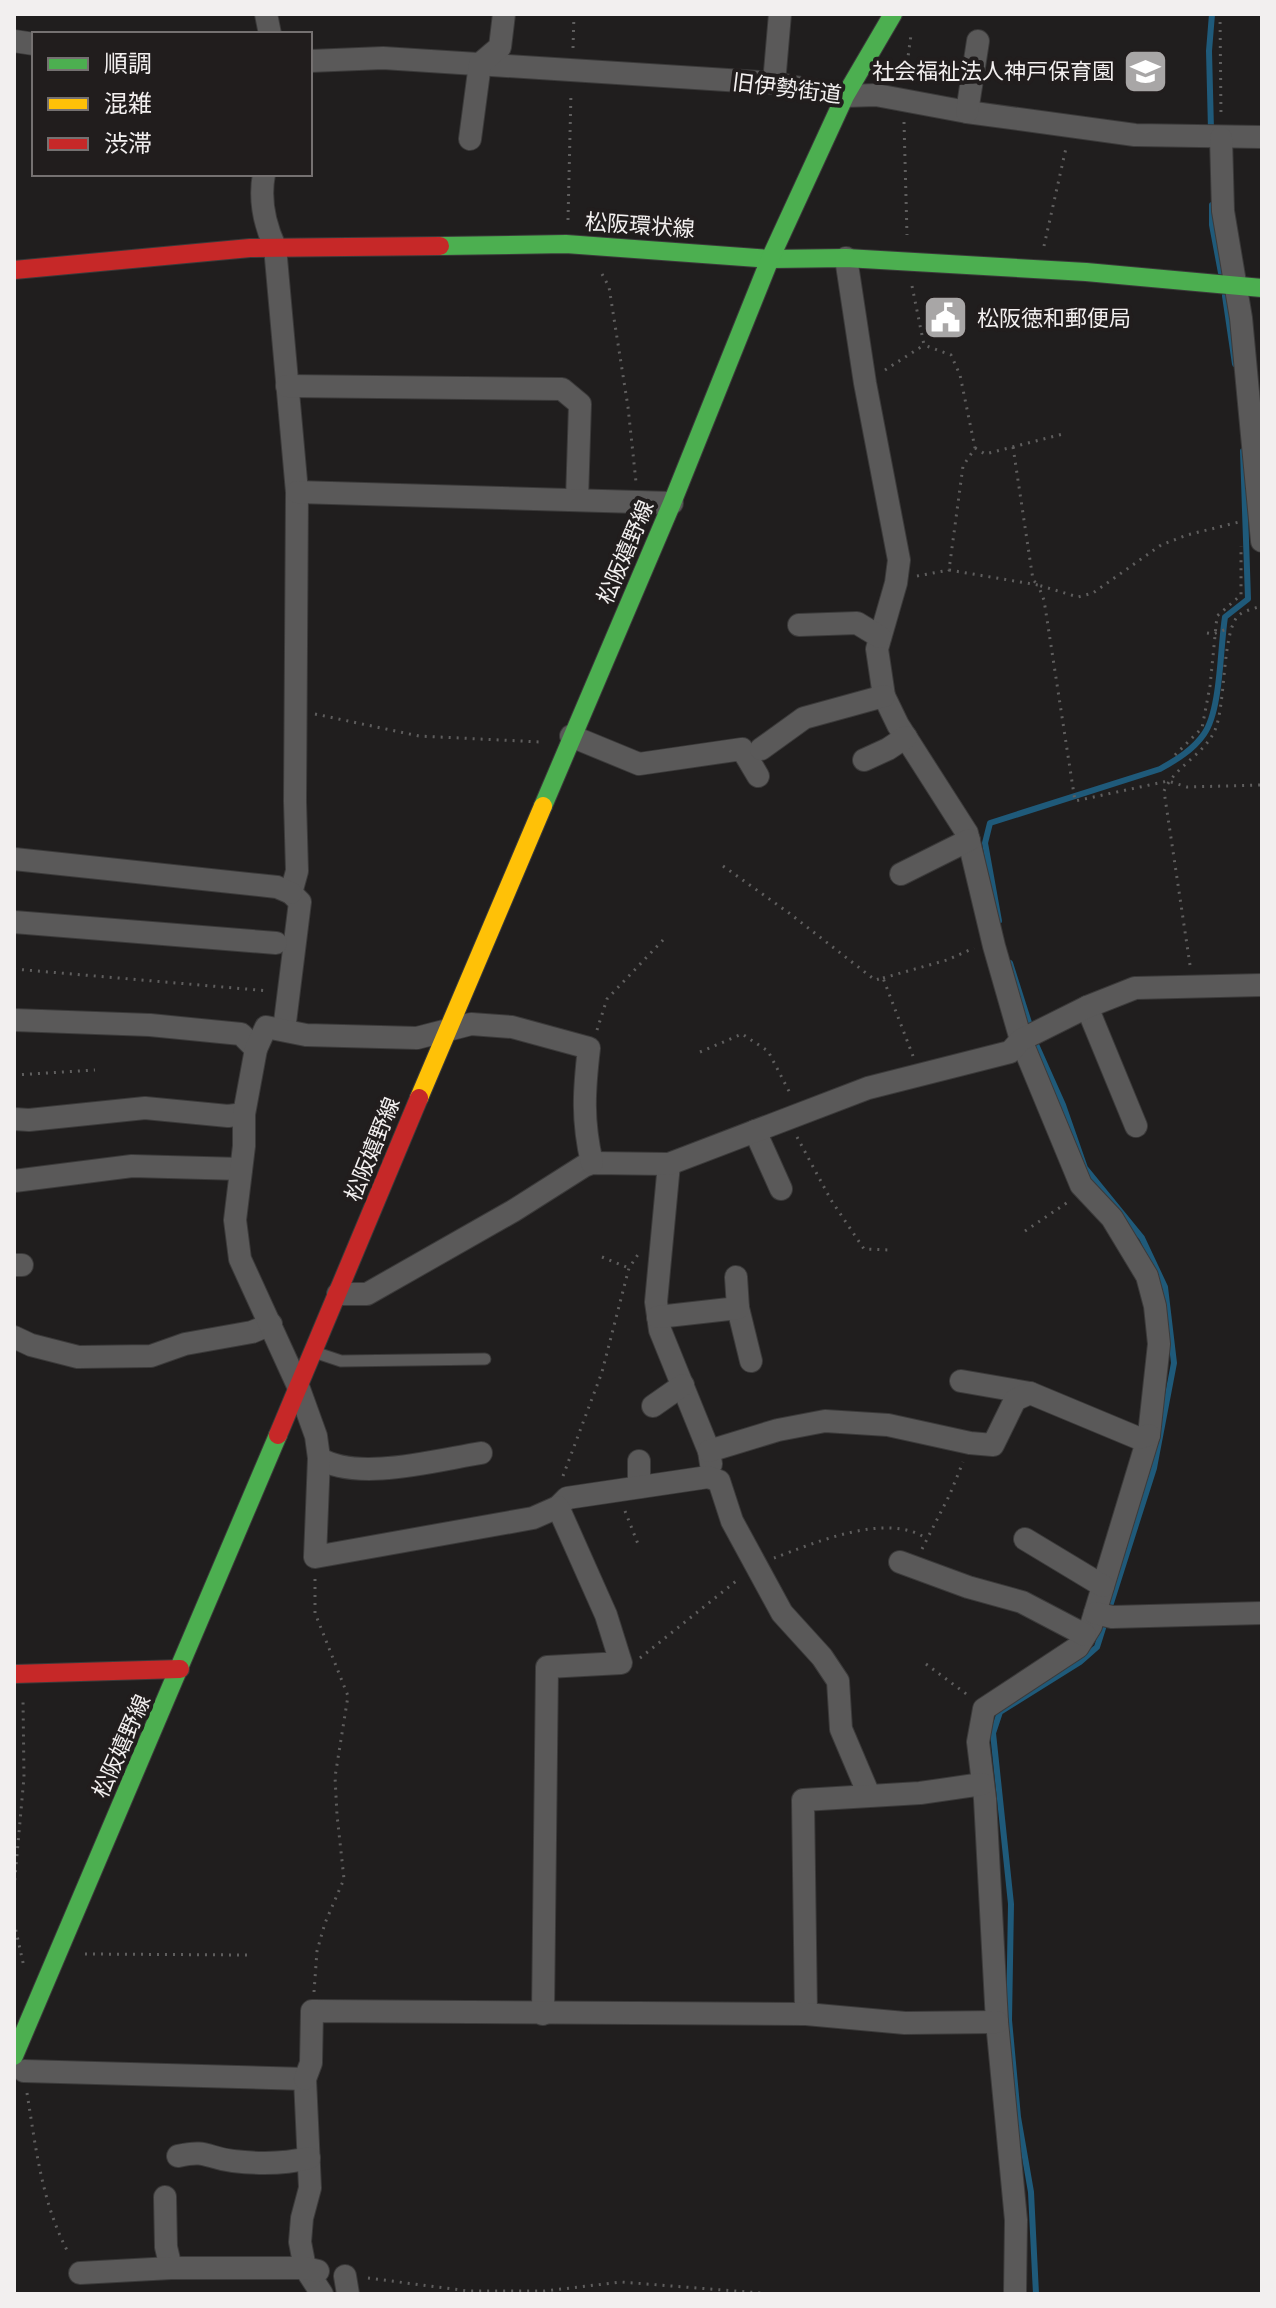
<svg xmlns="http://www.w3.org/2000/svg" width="1276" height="2308" font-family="'Titillium Web','Noto Sans JP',sans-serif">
<rect width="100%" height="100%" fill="#201e1e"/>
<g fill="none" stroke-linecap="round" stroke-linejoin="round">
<g stroke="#1f5a7a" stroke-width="6">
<polyline points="1211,130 1209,51 1212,14"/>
<polyline points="1212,205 1212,225 1221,273"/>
<polyline points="1225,296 1235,364"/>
<path d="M999,921L985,843L990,823L1160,769C1176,760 1193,750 1204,734C1221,710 1220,648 1225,617L1248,599L1243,451"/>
<polyline points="1010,963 1031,1029"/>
<polyline points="1034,1040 1063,1105 1085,1168 1142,1238 1165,1287 1174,1363 1154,1468 1097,1647 1080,1662 1000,1712 993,1733 1011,1904 1009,2020 1018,2117 1031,2192 1036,2294"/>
</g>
<defs>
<polyline id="lane" points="314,1352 341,1361 485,1359"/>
<g id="street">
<polyline points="266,14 270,34"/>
<polyline points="14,41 34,44"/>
<polyline points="310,61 383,58 774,83 845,96 876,95 967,112 1135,135 1262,137"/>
<polyline points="774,83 780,14"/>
<polyline points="967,112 978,41"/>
<polyline points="1221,138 1223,211 1241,318 1262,541"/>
<polyline points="470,139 480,64 500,47 504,14"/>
<path d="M264,174C259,200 264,223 275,247L297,492L295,801L297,871L291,893L300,902L284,1030"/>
<polyline points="846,258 865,383 899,560 896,583 877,649 884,696 898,725 967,833 994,946 1021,1040 1081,1185 1112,1218 1147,1276 1155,1306 1159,1344 1149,1435 1091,1626 1078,1647 984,1709 978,1742 985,1799 997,2022 1016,2220 1015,2294"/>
<polyline points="287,386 562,389 580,404 577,500"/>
<polyline points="297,492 672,503"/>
<polyline points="799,625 857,623 880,637"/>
<polyline points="571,736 639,764 742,749 758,776"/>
<polyline points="761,749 804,718 884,696"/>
<polyline points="864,760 888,749 906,737"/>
<polyline points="14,859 277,887 291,893"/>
<polyline points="901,874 969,840"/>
<polyline points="14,922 276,943"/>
<polyline points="1087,1007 1136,1126"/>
<polyline points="14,1020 150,1025 241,1034 256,1049"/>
<polyline points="14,1119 29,1120 145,1108 228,1116 244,1114"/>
<polyline points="755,1131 781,1189"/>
<polyline points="669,1164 656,1302 660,1330 709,1451 711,1464"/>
<polyline points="14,1181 132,1166 241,1169"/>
<polyline points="14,1265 22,1265"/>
<polyline points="338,1294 367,1294 513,1211 584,1166 592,1163 669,1164 868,1088 1010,1052 1021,1040 1087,1007 1135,988 1262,985"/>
<polyline points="738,1308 751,1361"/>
<polyline points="658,1317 738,1308 736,1277"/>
<polyline points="14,1337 31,1345 78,1357 151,1356 185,1344 252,1332 271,1324"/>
<polyline points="961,1381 1030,1393"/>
<polyline points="653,1406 683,1385"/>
<polyline points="709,1451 778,1430 825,1421 888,1425 970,1443 993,1445 1015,1400 1030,1393 1138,1438 1149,1435"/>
<path d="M319,1458C357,1482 437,1460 481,1453"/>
<polyline points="639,1487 639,1461"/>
<polyline points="558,1507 567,1498 708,1477 719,1481 732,1521 782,1613 822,1657 838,1681 841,1729 869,1795"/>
<polyline points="1025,1539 1103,1586"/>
<polyline points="900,1562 968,1587 1022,1602 1085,1635"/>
<polyline points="1095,1613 1112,1617 1262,1613"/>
<path d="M543,2014L547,1667L621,1663L606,1615L558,1507L533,1518L315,1557L319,1458L316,1436L298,1386L240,1259L235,1220L244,1146V1114L256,1049L266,1027L306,1035L417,1038L471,1024L512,1027L589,1048C584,1091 582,1120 592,1163"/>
<polyline points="806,2014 803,1800 920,1793 982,1784"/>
<polyline points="24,2071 305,2079 310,2188 302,2218 300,2242 305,2268 322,2294"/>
<polyline points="305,2079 311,2063 312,2011 806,2014 905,2023 997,2022"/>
<path d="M178,2156C208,2149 206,2158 233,2161C259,2164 284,2164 309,2158"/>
<polyline points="165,2197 166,2247 171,2268"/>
<polyline points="80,2273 171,2268 305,2268 318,2271"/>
<polyline points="345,2276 348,2294"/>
</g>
<g id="fast">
<polyline points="440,246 566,244 770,259 846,258 1086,272 1262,288"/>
<polyline points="543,806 672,503 770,259 845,96 893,14"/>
<polyline points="14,2056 278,1435"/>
</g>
<polyline id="slow" points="419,1098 543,806"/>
<g id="jam">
<polyline points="14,270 250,248 440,246"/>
<polyline points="278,1435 419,1098"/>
<polyline points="14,1674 180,1669"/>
</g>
</defs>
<use href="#lane" stroke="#3b3a3a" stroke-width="13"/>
<use href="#street" stroke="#3b3a3a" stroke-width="24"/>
<use href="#fast" stroke="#3b3a3a" stroke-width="20"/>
<use href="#slow" stroke="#3b3a3a" stroke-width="20"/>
<use href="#jam" stroke="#3b3a3a" stroke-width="20"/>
<g stroke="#5f5e5e" stroke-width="3" stroke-dasharray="2 6" stroke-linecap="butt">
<polyline points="1220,14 1221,118"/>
<polyline points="573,48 574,14"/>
<polyline points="905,79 911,35"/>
<polyline points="904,122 907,235"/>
<polyline points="568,220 571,92"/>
<polyline points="1044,246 1066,148"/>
<polyline points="602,274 609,287 628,407 636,482"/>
<polyline points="912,286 924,345 951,355 960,375 975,448 963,466 949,570 1038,585 1044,600 1075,801 1168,781 1187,787 1262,785"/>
<polyline points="885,370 924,345"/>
<polyline points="1013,447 1033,580 1038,585 1078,597 1093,593 1161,545 1187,535 1239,522"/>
<polyline points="975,448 985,454 1063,434"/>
<polyline points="917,576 949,570"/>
<polyline points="1207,633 1213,634 1230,628"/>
<polyline points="315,714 419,736 541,742"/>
<polyline points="1175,755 1202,728 1210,686 1217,616 1241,595 1241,546"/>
<polyline points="723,866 789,913 875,980 883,978 913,1056"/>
<path d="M1190,965L1164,791C1175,766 1204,755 1215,730C1226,705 1222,629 1239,615C1244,611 1255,608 1262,606"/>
<polyline points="14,969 269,991"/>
<polyline points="883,978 947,960 974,948"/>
<polyline points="597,1030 607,999 663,940"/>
<polyline points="700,1052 742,1034 768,1051 791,1095"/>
<polyline points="14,1075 95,1070"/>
<polyline points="797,1137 831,1200 864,1249 890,1250"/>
<polyline points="1025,1231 1068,1202"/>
<polyline points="602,1257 629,1268"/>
<polyline points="563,1476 602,1372 629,1268 639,1253"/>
<polyline points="625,1511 638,1544"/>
<polyline points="922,1549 950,1494 963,1462"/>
<path d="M774,1558C814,1543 888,1511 927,1539"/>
<polyline points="640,1658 740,1578"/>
<polyline points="926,1664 969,1696"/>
<polyline points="14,1888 24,1777 23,1700"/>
<polyline points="14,1922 24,1967"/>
<polyline points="85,1954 249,1955"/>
<polyline points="314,1992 317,1951 325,1923 344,1879 337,1815 335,1777 348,1696 315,1613 315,1576"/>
<path d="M27,2093C36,2149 42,2204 69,2254"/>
<polyline points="368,2278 468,2291 545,2291 621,2282 774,2294"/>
</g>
<use href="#lane" stroke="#5a5959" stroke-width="11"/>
<use href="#street" stroke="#5a5959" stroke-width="22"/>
<use href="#fast" stroke="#4caf50" stroke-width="18"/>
<use href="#slow" stroke="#ffc107" stroke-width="18"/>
<use href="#jam" stroke="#c62828" stroke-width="18"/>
</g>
<defs>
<symbol id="school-square" viewBox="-11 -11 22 22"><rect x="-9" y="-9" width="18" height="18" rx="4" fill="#a8a6a6" stroke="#211d1d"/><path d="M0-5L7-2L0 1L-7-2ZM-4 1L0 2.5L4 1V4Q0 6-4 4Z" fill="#fff"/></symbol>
<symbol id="civic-square" viewBox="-11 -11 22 22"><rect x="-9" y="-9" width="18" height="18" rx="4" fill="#a8a6a6" stroke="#211d1d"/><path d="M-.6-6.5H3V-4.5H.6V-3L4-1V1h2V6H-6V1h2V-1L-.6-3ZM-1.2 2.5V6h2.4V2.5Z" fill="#fff"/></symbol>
</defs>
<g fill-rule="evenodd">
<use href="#school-square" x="1120" y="46" width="51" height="51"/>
<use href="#civic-square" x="920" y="292" width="51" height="51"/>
</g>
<g text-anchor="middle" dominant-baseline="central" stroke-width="8" stroke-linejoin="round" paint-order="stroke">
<g font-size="22" fill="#f2efef" stroke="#211d1d" text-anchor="end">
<text x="1114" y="71">社会福祉法人神戸保育園</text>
<text x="977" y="318" text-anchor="start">松阪徳和郵便局</text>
</g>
<g font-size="22" fill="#f2efef" stroke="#211d1d">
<text transform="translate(787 88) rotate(7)">旧伊勢街道</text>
<text transform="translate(640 225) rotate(4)">松阪環状線</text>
<text transform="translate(625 552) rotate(-67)">松阪嬉野線</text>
<text transform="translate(372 1149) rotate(-68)">松阪嬉野線</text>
<text transform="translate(121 1746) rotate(-66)">松阪嬉野線</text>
</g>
</g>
<rect width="1276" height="2308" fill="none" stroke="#f2efef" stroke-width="32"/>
<rect x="32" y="32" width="280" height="144" fill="#211d1d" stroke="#757171" stroke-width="2"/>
<rect x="48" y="58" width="40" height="12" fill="#4caf50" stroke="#757171" stroke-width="2"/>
<text x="104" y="72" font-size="24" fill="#f2efef">順調</text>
<rect x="48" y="98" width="40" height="12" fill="#ffc107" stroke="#757171" stroke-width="2"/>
<text x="104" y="112" font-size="24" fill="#f2efef">混雑</text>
<rect x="48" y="138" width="40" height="12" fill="#c62828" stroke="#757171" stroke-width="2"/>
<text x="104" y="152" font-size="24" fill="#f2efef">渋滞</text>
</svg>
